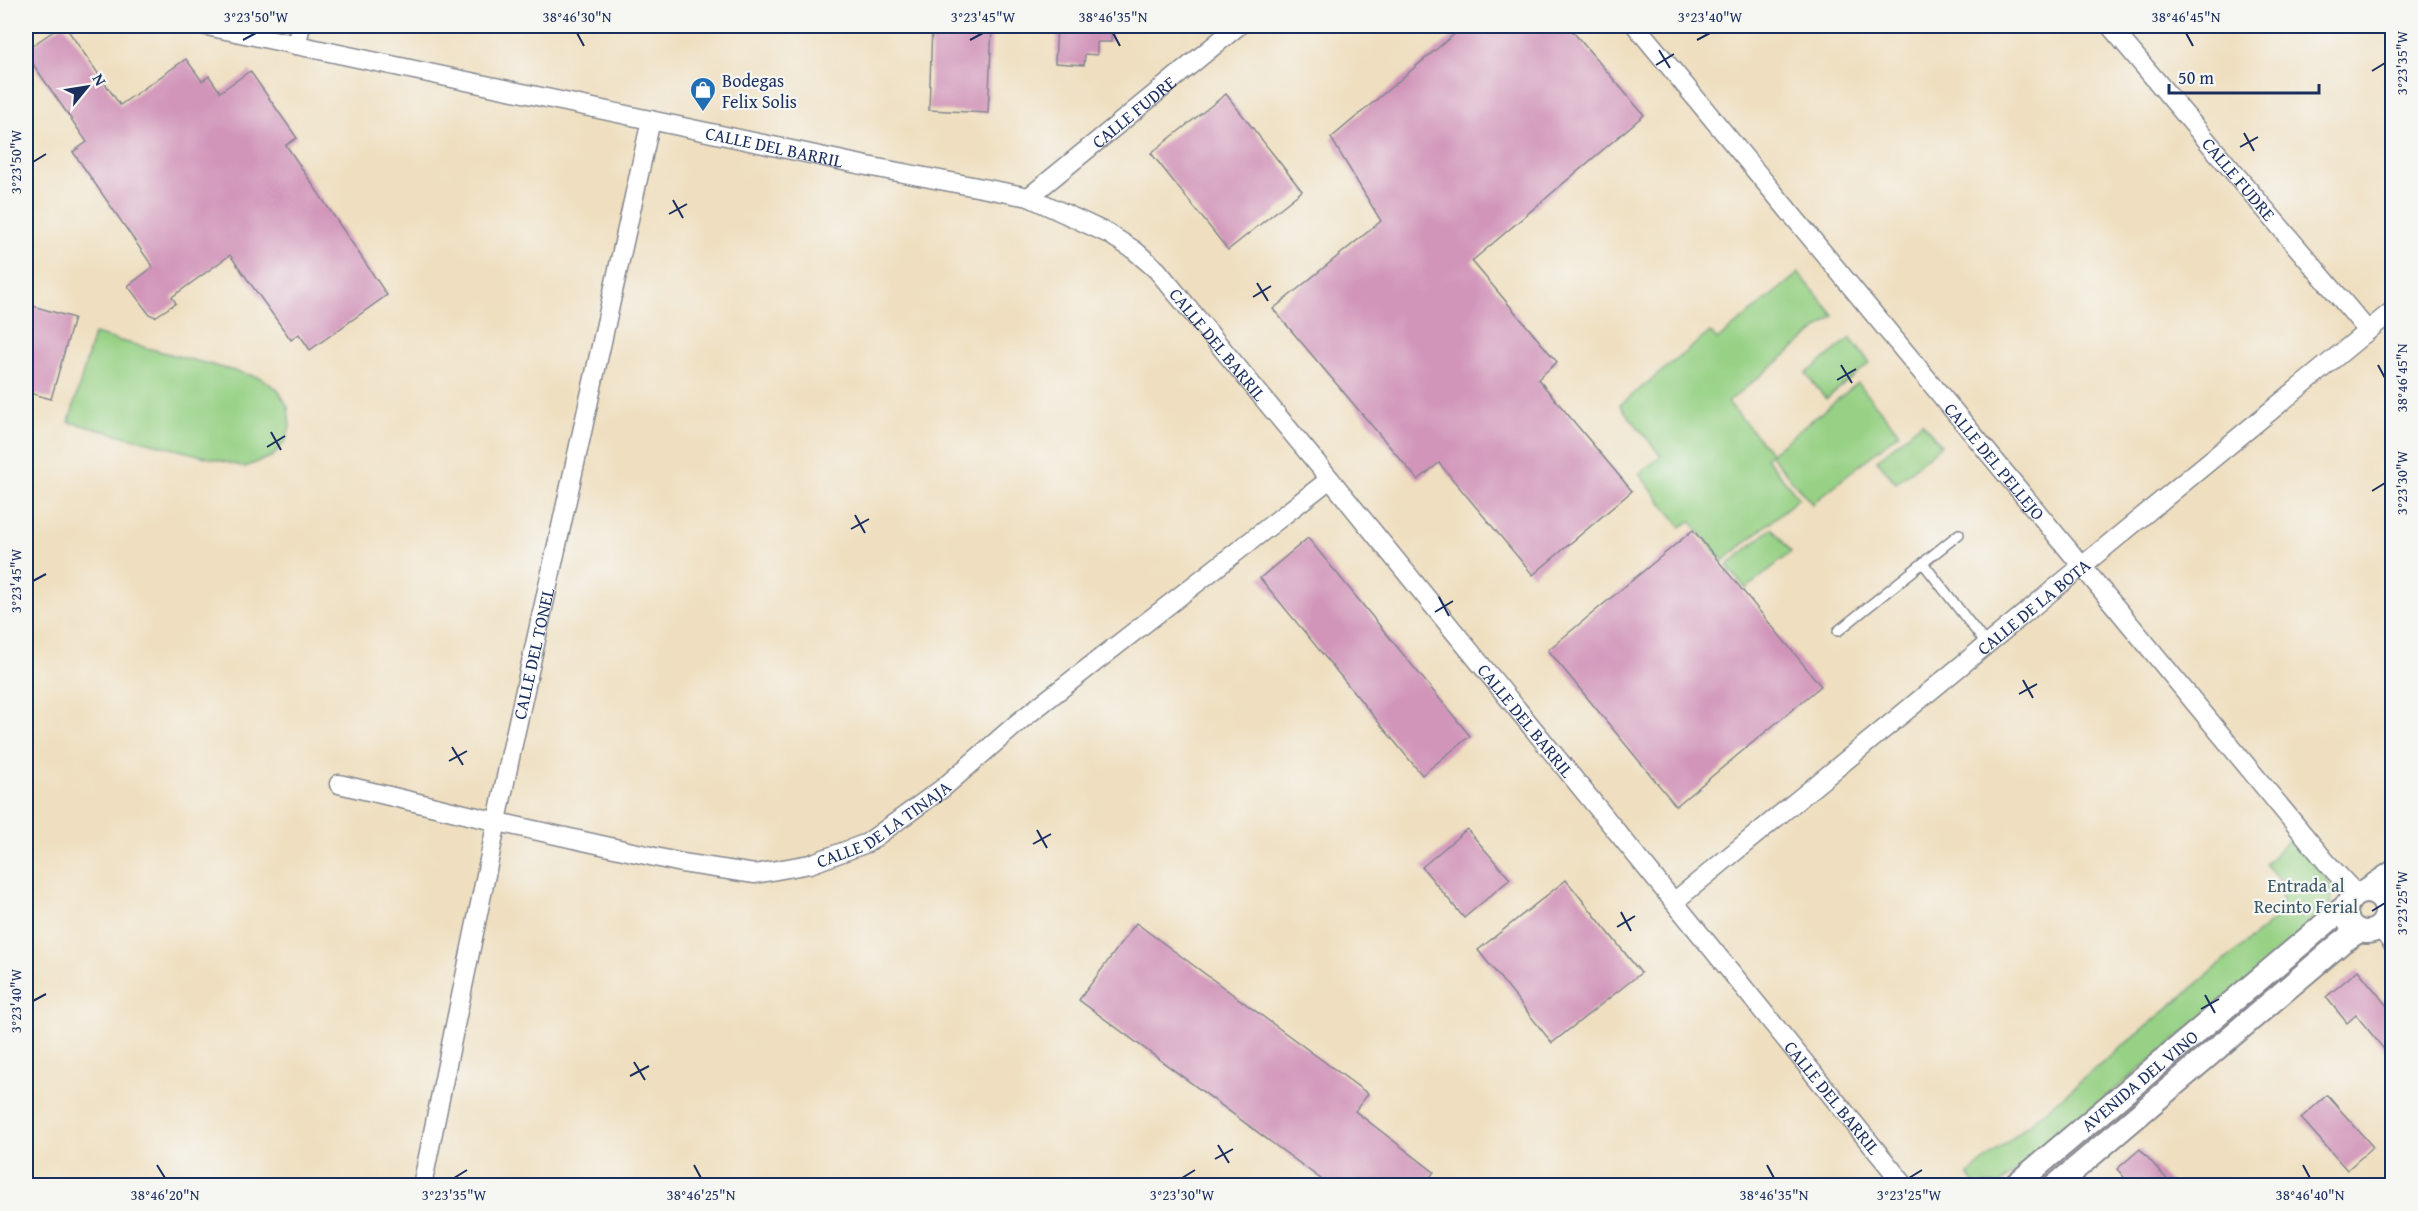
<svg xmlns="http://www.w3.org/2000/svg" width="2418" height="1211" font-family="'Gentium Book Plus',serif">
<rect width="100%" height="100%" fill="#f6f6f2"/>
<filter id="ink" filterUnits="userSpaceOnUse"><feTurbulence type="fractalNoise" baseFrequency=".0167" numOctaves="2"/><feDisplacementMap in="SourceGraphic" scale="12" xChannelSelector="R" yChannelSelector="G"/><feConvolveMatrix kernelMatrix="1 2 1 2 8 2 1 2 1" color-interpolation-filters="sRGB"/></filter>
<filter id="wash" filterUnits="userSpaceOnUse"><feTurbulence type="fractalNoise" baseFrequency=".008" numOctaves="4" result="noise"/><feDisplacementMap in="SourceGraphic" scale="24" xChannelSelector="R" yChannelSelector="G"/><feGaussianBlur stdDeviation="1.35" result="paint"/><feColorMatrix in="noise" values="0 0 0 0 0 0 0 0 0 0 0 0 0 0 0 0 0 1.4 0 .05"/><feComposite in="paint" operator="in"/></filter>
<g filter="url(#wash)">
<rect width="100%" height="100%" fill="#efdfc0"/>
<g fill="#97d185" stroke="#598072" stroke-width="1.5">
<polygon points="1799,273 1834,316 1728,402 1771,453 1858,383 1899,433 1812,504 1770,454 1766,458 1799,498 1723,561 1690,521 1681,527 1639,474 1661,456 1620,405 1710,332 1717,340"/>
<polygon points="94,334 261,378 278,390 288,407 290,427 286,440 273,456 245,467 69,422"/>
<polygon points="1850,338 1870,363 1826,399 1806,374"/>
<polygon points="1922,422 1941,445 1896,483 1877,460"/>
<polygon points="1772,528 1791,552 1746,589 1727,566"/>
<polygon points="2291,838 2327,878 2332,888 2331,912 1999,1185 1976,1185 1968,1175 2282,913 2280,880 2265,864"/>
</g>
<g id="blocks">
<g fill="#d195b9">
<polygon points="61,26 65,26 120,105 186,59 202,81 209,76 220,92 250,71 297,138 286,145 387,295 310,350 299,334 291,340 230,255 172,297 176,303 155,317 149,314 128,286 153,267 73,152 87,142 26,54 26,50"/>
<polygon points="932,26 992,26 988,113 929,110"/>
<polygon points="1057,26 1112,26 1111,42 1097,42 1097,55 1085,54 1084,65 1055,63"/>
<polygon points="1464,26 1568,26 1644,115 1472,261 1557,362 1538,379 1632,491 1533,575 1439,463 1418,480 1273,309 1381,221 1331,138"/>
<polygon points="1226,94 1302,191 1228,250 1151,153"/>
<polygon points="26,304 74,318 51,399 26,392"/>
<polygon points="1693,530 1821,686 1676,806 1548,650"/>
<polygon points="1308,538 1470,736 1422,775 1260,578"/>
<polygon points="1467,829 1510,879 1464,918 1422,867"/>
<polygon points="1566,880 1641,973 1552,1043 1478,950"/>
<polygon points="1136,923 1368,1094 1355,1111 1434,1172 1424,1185 1329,1185 1079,1000"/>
<polygon points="2358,970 2392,1012 2392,1059 2356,1015 2347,1023 2326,997"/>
<polygon points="2327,1095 2373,1147 2347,1170 2301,1118"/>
<polygon points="2140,1149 2172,1185 2131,1185 2117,1169"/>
</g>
</g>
</g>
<g filter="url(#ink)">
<use href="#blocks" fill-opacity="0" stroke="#85878f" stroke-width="1.5"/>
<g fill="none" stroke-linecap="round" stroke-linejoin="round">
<defs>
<g id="service">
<polyline points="1923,563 1987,645"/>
<polyline points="1838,631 1959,534"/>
</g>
<g id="minor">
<path id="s1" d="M207,26L867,166L1029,197L1109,234L1134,250L1157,270L1330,479L1905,1186"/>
<path id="s2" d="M1636,26L2327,863L2356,894"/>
<path id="s3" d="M2110,26L2368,331"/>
<polyline points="296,45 301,26"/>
<path id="s4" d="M1029,197L1238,26"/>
<path id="s5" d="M339,784L498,822L682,863L755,874L810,864L867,843L943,788L1021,720L1330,479"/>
<path id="s6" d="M1675,901L2392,311"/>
<polyline points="2380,927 2392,943"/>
<path id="s7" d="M422,1186L511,753L651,120"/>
</g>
<g id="tertiary">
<polyline points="2365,891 2392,873"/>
<circle cx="2366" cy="912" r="20"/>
<path id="s8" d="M2014,1186L2346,906"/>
<polyline points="2055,1186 2342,942 2359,931"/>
</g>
</defs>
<use href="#service" stroke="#85878f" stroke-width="12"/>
<use href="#minor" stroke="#85878f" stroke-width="21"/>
<use href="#tertiary" stroke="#85878f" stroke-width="26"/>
<use href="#service" stroke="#fff" stroke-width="9"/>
<use href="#minor" stroke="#fff" stroke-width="18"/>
<use href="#tertiary" stroke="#fff" stroke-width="22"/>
</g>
</g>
<path fill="none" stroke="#1b2f5e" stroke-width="2" d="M577,33L584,46M1113,33L1120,46M2186,33L2193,46M243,40L256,33M970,40L983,33M1697,40L1710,33M1659,50L1670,68M1656,65L1674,54M2372,71L2385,63M2244,133L2254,151M2240,147L2258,137M33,162L46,154M673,200L683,218M669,214L687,204M1257,283L1268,301M1253,297L1271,286M1841,365L1852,383M2378,365L2385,378M1837,380L1856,369M271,432L281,450M267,447L285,436M2372,491L2385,483M855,515L865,533M851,529L869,519M33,581L46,574M1439,597L1449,616M1435,612L1453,601M2023,680L2033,698M2019,694L2037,684M452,747L463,765M449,761L467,751M1037,830L1047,848M1033,844L1051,834M2372,911L2385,903M1621,912L1631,931M1617,927L1635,916M2205,995L2215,1013M33,1001L46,994M2201,1009L2219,999M634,1062L645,1080M630,1076L649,1066M1218,1145L1229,1163M1215,1159L1233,1149M157,1165L165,1178M694,1165L701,1178M1767,1165L1774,1178M2303,1165L2310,1178M454,1178L467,1170M1182,1178L1195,1170M1909,1178L1922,1170"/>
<defs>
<symbol id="shop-pin" viewBox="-11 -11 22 30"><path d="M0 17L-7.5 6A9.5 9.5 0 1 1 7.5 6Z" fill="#1f6fb2" stroke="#f6f6f2"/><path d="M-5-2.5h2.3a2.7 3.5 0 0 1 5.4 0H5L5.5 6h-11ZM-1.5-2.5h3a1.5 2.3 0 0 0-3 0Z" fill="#fff"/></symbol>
</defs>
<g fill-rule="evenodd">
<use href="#shop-pin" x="688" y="75" width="30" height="40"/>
</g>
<g text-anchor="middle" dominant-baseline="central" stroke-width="4.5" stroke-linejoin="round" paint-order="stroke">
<g font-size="18" fill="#1b2f5e" stroke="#f6f6f2" text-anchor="start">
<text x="722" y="80">Bodegas<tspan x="722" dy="21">Felix Solis</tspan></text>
</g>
<g font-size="18" fill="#1b2f5e" stroke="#f6f6f2">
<text stroke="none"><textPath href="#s4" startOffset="135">CALLE FUDRE</textPath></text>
<text stroke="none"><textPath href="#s1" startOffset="580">CALLE DEL BARRIL</textPath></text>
<text stroke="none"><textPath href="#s3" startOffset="200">CALLE FUDRE</textPath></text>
<text stroke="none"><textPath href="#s1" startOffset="1084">CALLE DEL BARRIL</textPath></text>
<text stroke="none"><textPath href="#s2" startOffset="564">CALLE DEL PELLEJO</textPath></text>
<text stroke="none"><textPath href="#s6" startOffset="464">CALLE DE LA BOTA</textPath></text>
<text stroke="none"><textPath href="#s7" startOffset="544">CALLE DEL TONEL</textPath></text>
<text stroke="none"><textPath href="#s1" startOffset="1570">CALLE DEL BARRIL</textPath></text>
<text stroke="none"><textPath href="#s5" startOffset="566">CALLE DE LA TINAJA</textPath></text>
<text stroke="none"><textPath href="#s8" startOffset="164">AVENIDA DEL VINO</textPath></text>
<text stroke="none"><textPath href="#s1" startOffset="2056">CALLE DEL BARRIL</textPath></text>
</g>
<g font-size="18" fill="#3a5868" stroke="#f6f6f2">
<text x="2306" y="885">Entrada al<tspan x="2306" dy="21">Recinto Ferial</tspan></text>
</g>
</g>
<rect width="2418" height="1211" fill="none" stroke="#f6f6f2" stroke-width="66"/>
<g transform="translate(87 87) rotate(60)" stroke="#f6f6f2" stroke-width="4.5" paint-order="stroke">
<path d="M0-4.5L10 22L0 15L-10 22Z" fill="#1b2f5e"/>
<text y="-9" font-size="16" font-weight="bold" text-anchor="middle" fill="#1b2f5e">N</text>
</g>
<path d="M2169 84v9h150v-9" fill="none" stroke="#1b2f5e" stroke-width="3"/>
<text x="2178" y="84" font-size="18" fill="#1b2f5e" stroke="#f6f6f2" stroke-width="4.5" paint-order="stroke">50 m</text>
<rect x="33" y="33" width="2352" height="1145" fill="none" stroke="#1b2f5e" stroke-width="2"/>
<g font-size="15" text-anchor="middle" fill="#1b2f5e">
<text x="256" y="22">3°23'50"W</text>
<text x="577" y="22">38°46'30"N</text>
<text x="983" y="22">3°23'45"W</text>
<text x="1113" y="22">38°46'35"N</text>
<text x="1710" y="22">3°23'40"W</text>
<text x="2186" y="22">38°46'45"N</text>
<text transform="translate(2402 63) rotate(-90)" y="5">3°23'35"W</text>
<text transform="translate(16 162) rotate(-90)" y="5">3°23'50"W</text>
<text transform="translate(2402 378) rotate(-90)" y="5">38°46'45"N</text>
<text transform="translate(2402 483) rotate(-90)" y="5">3°23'30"W</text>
<text transform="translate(16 581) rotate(-90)" y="5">3°23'45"W</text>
<text transform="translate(2402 903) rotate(-90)" y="5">3°23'25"W</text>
<text transform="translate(16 1001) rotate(-90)" y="5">3°23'40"W</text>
<text x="165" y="1200">38°46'20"N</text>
<text x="454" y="1200">3°23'35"W</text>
<text x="701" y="1200">38°46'25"N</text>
<text x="1182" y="1200">3°23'30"W</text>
<text x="1774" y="1200">38°46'35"N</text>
<text x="1909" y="1200">3°23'25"W</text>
<text x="2310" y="1200">38°46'40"N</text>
</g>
</svg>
